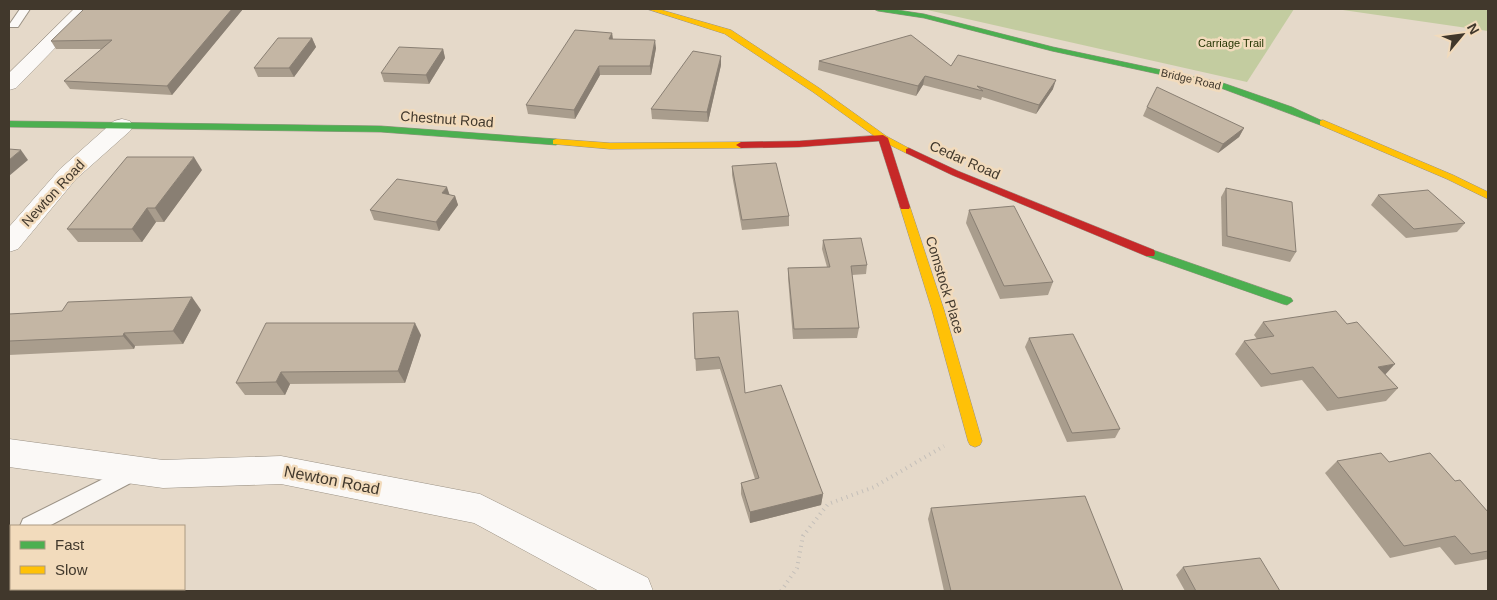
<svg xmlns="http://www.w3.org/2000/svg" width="1497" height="600" font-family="Helvetica,sans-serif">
<rect width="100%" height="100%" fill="#e5d9c9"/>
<g fill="#c3cca0">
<polygon points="923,9 1294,9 1247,82"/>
<polygon points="1336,9 1488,9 1488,31"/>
</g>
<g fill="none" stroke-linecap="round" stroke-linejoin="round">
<defs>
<g id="lane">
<polygon points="20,9 30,9 18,27 10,27 9,25"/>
<polygon points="135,463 142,465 145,471 142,477 49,526 20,526 23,519"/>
<polygon points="11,526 11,546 9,547 9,527"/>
</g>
<g id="street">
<polygon points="74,9 93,9 16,88 9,90 9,73"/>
<polygon points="122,119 130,121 133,126 130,131 76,179 18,249 9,252 9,227 60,169 114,121"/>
<polygon points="9,439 163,460 281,456 480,494 648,578 653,591 599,591 474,523 281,484 163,488 9,467"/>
</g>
<g id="fast">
<polygon points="874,9 891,9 924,14 1053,47 1223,83 1292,107 1327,123 1326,125 1320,125 1218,87 1052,51 924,18 878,11"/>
<polygon points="9,121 381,126 556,139 561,142 556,145 381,132 9,127"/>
<polygon points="1150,249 1291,298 1293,301 1287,305 1283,304 1146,256 1145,253 1146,250"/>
</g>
<g id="slow">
<polygon points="647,9 658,9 731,30 819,88 886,136 914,151 912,153 906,153 880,140 813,92 725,34"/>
<polygon points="1323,120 1453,175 1488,192 1488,199 1447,179 1320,125 1320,121"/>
<polygon points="556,139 610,143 741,142 746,145 741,148 610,149 553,144 553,140"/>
<polygon points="905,204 910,207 944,310 982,441 980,445 975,447 970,445 968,441 932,310 900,207"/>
</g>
<g id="jam">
<polygon points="883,135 888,138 910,207 909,209 901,209 900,207 879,141 799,147 741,148 736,145 741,142 799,141"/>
<polygon points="909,148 958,171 1154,250 1155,253 1154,256 1146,256 952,175 906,153 906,149"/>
</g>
</defs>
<use href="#lane" stroke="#9b9285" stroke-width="2"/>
<use href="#street" stroke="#9b9285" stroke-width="1"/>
<use href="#fast" stroke="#9b9285" stroke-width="1"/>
<use href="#slow" stroke="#9b9285" stroke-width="1"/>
<use href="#jam" stroke="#9b9285" stroke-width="1"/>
<polyline stroke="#c4bfb9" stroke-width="4" stroke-dasharray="1 4.5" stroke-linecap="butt" points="781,591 797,568 803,536 828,504 874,487 944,446"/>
<use href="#lane" fill="#fbf9f7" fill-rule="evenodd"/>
<use href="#street" fill="#fbf9f7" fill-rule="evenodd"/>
<use href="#fast" fill="#4caf50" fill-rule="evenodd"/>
<use href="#slow" fill="#ffc107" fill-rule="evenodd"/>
<use href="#jam" fill="#c62828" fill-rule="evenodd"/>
</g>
<g fill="#a99d8d">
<polygon points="243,9 172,95 70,89 64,81 102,49 56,49 51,41"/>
<polygon points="612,33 613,39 656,48 651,75 600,75 575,119 528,114 526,105"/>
<polygon points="312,38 316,47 294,77 258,77 254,68"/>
<polygon points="443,49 445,58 429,84 384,82 381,73"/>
<polygon points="819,61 951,66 1053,89 1036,114 982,97 981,100 923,85 916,96 818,70"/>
<polygon points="721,65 708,122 652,119 651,109"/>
<polygon points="1147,107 1244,128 1239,137 1218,153 1143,116"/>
<polygon points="732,166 789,216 789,226 742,230 732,175"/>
<polygon points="202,170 164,222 156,222 142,242 78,242 67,229"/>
<polygon points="1226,188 1296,252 1290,262 1222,246 1221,197"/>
<polygon points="449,195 455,196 458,205 439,231 374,220 370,210"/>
<polygon points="1378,195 1465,223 1457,232 1406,238 1371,205"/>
<polygon points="969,210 1053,282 1048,295 1000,299 966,223"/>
<polygon points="823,240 867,265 866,274 852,275 859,328 857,338 793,339 788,278 788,268 827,267 822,249"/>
<polygon points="201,310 183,344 135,346 134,349 9,355 9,315"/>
<polygon points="693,313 745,393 823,494 821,505 750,523 741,494 741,483 755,479 720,369 696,371"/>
<polygon points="1263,322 1385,374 1398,388 1386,401 1327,411 1302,380 1261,387 1235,354 1244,341 1257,339 1254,335"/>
<polygon points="421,335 405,383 290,384 285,395 245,395 236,383"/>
<polygon points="1029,338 1120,429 1115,438 1067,442 1025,347"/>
<polygon points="1337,461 1389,462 1455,481 1488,512 1488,559 1455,565 1440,547 1390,558 1325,473"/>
<polygon points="931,508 1123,591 944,591 928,519"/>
<polygon points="1183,567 1280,591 1185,591 1176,575"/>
</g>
<g fill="#897f73">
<polygon points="232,9 243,9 172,95 167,86"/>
<polygon points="612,33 613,42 609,39"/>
<polygon points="312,38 316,47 294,77 289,68"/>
<polygon points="655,40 656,48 651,75 650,66"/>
<polygon points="443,49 445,58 429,84 426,75"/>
<polygon points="721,56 721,65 708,122 707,112"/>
<polygon points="599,66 600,75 575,119 574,110"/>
<polygon points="925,76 923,85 916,96 918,86"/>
<polygon points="1056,80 1053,89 1036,114 1039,105"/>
<polygon points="1244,128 1239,137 1218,153 1223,144"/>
<polygon points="21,150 28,160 9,176 9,160"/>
<polygon points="194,157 202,170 164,222 155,208"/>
<polygon points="447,187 450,196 442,193"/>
<polygon points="455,196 458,205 439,231 436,222"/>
<polygon points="147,208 156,222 142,242 132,229"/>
<polygon points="192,297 201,310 183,344 173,331"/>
<polygon points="415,323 421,335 405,383 398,371"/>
<polygon points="124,333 135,346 134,349 123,336"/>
<polygon points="1395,364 1383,377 1378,367"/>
<polygon points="281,372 290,384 285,395 276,382"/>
<polygon points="823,494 821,505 750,523 750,512"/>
</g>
<g fill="#c4b6a4" stroke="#897f73">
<polygon points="84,9 232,9 167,86 64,81 112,40 51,41"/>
<polygon points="575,30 612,33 609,39 655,40 650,66 599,66 574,110 526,105"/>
<polygon points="911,35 951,66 958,55 1056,80 1039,105 977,86 983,91 925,76 918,86 819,61"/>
<polygon points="278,38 312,38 289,68 254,68"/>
<polygon points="399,47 443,49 426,75 381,73"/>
<polygon points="693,51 721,56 707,112 651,109"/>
<polygon points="1157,87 1244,128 1223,144 1147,107"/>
<polygon points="9,149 21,150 9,160"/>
<polygon points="127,157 194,157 155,208 147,208 132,229 67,229"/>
<polygon points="776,163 789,216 742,220 732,166"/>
<polygon points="397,179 447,187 442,193 455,196 436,222 370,210"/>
<polygon points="1226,188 1292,202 1296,252 1227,236"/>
<polygon points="1428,190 1465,223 1414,229 1378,195"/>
<polygon points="1014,206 1053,282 1004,286 969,210"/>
<polygon points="861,238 867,265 851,266 859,328 794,329 788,268 830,267 823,240"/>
<polygon points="192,297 173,331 124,333 123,336 9,341 9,314 62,311 68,302"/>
<polygon points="738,311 745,393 781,385 823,494 750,512 741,483 759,478 719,357 695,359 693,313"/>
<polygon points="1336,311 1347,324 1357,322 1395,364 1378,367 1398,388 1338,398 1313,367 1271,374 1244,341 1274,336 1263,322"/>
<polygon points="266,323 415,323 398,371 281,372 276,382 236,383"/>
<polygon points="1073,334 1120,429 1072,433 1029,338"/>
<polygon points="1381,453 1389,462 1430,453 1455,481 1460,480 1488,512 1488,551 1471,554 1455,536 1404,546 1337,461"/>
<polygon points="1085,496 1123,591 951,591 931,508"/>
<polygon points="1260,558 1280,591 1196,591 1183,567"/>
</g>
<g text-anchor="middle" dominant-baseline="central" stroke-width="5" stroke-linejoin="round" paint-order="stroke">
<g font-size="11" fill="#273604" stroke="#f2dbbc">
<text x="1231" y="43">Carriage Trail</text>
</g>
<g font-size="11" fill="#41382c" stroke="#f2dbbc">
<text transform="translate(1191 79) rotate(13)">Bridge Road</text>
</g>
<g font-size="14" fill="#41382c" stroke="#f2dbbc">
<text transform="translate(447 119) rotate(4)">Chestnut Road</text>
<text transform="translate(965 160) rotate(24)">Cedar Road</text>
<text transform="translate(53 193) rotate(-47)">Newton Road</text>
<text transform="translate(945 285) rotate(73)">Comstock Place</text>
</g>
<g font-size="16" fill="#41382c" stroke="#f2dbbc">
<text transform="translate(332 480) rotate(11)">Newton Road</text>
</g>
</g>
<rect width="1497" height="600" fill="none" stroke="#41382c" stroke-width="20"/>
<rect x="10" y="525" width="175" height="65" fill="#f2dbbc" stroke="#ab9a82"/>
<rect x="20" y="541" width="25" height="8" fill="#4caf50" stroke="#ab9a82"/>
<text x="55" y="550" font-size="15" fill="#41382c">Fast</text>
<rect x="20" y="566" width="25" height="8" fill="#ffc107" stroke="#ab9a82"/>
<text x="55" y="575" font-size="15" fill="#41382c">Slow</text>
<g transform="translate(1462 35) rotate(61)" stroke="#f2dbbc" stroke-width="4" paint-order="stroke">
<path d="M0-4L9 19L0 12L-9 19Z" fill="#41382c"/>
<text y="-8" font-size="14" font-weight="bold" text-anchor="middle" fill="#41382c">N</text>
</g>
</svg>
